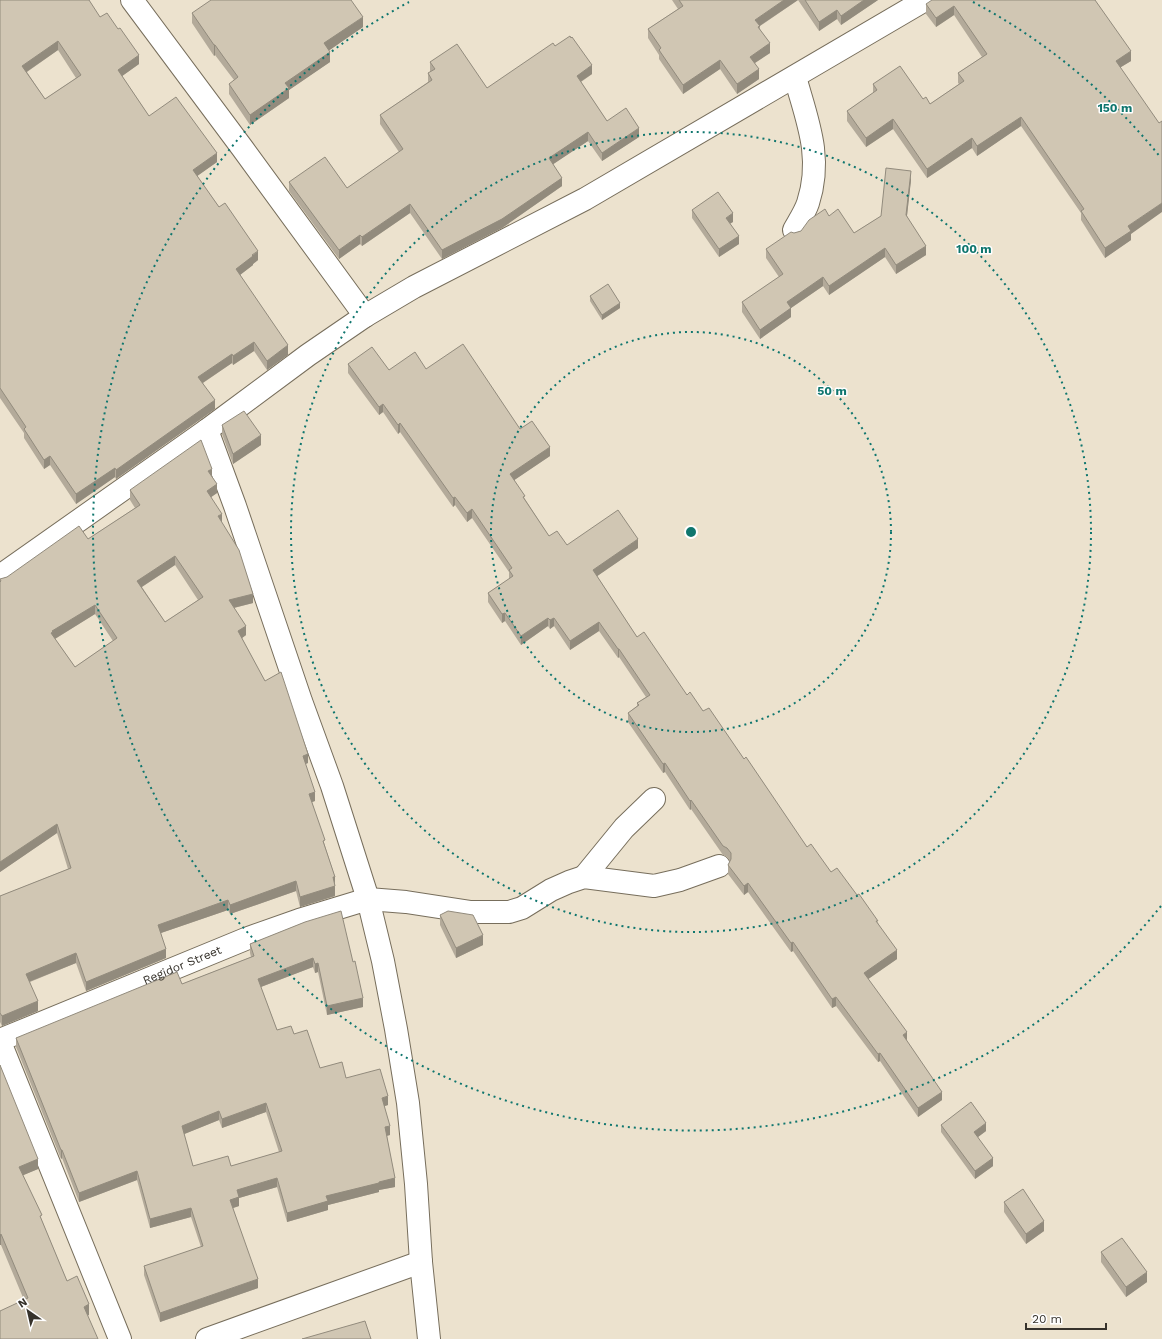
<svg xmlns="http://www.w3.org/2000/svg" width="1162" height="1339" font-family="'Work Sans',sans-serif">
<rect width="100%" height="100%" fill="#ece2ce"/>
<g fill="none" stroke-linecap="round" stroke-linejoin="round">
<defs>
<g id="minor">
<polyline points="132,0 243,149 365,316"/>
<path d="M794,230C799,221 805,212 808,203C823,157 807,120 795,77"/>
<polyline points="207,430 235,506 301,701 332,786 368,899 383,961 396,1029 408,1103 416,1184 421,1262 429,1339"/>
<polyline points="0,576 207,430 308,355 365,316 414,287 585,199 925,0"/>
<polyline points="584,877 624,828 654,799"/>
<path id="s1" d="M0,1040L248,938L299,920L368,899L406,902L471,912H509L522,908L551,890L569,882L584,877L654,886L680,880L719,866"/>
<polyline points="0,1042 120,1339"/>
<polyline points="207,1339 421,1262"/>
</g>
</defs>
<use href="#minor" stroke="#776e5c" stroke-width="24"/>
<use href="#minor" stroke="#fff" stroke-width="22"/>
</g>
<g fill="#b3aa9a" fill-rule="evenodd">
<path d="M0,0L100,17L139,64L122,76L149,116L217,162L197,176L219,207L258,260L253,264V265L240,275L288,355L267,370L254,351L233,365L232,363L203,383L215,409L116,479L115,477L76,504L50,465L44,469L24,438V433L0,398ZM58,50L76,78L45,99L27,72Z"/>
<polygon points="672,0 878,0 841,25 837,19 819,31 798,0 760,26 760,29 770,53 755,63 759,79 737,94 720,69 683,94 659,59 659,55 648,38 648,29 678,9"/>
<polygon points="1095,0 1131,61 1121,67 1131,240 1105,258 1081,220 1081,213 1021,126 977,156 972,148 927,178 893,129 866,147 847,121 847,111 873,93 873,84 923,99 930,104 959,84 958,83 958,73 982,57 954,15 936,27 926,14 926,4"/>
<polygon points="192,13 363,27 329,50 330,62 289,90 289,98 250,125 229,94 229,84 234,80 215,55 214,56 192,23"/>
<polygon points="555,46 592,74 581,82 607,121 639,137 602,161 588,141 553,164 562,186 502,228 442,259 410,213 362,246 360,244 339,259 289,191 289,182 347,188 399,152 380,124 380,115 428,82 428,73 431,72 430,71 430,62 487,88"/>
<polygon points="911,180 907,216 926,255 896,274 885,257 829,295 823,286 791,308 791,317 760,339 742,312 742,302 779,277 766,258 766,249 794,233 801,231 829,216 854,233 881,216"/>
<polygon points="692,210 733,222 730,223 739,244 719,257 692,218"/>
<polygon points="590,296 620,308 602,320 590,301"/>
<polygon points="348,364 389,370 426,369 520,429 550,456 514,480 525,499 549,536 567,545 638,548 597,576 637,637 687,695 703,711 744,759 807,847 831,872 857,895 878,923 897,959 868,979 907,1041 942,1100 918,1117 880,1061 878,1062 836,1006 832,1008 793,951 791,952 748,892 744,895 728,874 728,865 730,861 727,857 723,855 691,809 690,810 665,772 663,773 628,722 628,713 637,706 637,703 646,697 619,657 618,658 599,631 570,650 554,626 550,629 548,626 521,645 505,621 502,623 488,602 488,593 509,579 509,572 472,518 467,522 455,505 453,507 400,432 398,434 383,412 379,415 348,373"/>
<polygon points="222,425 261,445 233,464 222,434"/>
<path d="M212,476L217,493L211,497L253,603L234,608L246,635L242,638L308,763L305,764L315,801L312,802L325,846L335,877V896L300,907L296,891L230,914L228,910L161,933L166,958L86,991L76,963L30,982L38,1011L2,1026L0,1022V896L68,869L57,833L0,872V579L7,577L88,539L135,508L130,500V490ZM175,565L198,600L165,622L142,587ZM95,614L113,641L75,667L55,639Z"/>
<polygon points="440,915 483,945 456,958 440,925"/>
<path d="M305,922L363,1007L327,1015L318,972L315,973L313,967L261,987L277,1030L294,1034L320,1068L346,1078L388,1105L384,1106L390,1135L387,1136L395,1187L379,1190V1192L328,1205V1210L287,1222L277,1187L239,1198V1206L233,1208L258,1288L160,1322L144,1275V1266L201,1247L191,1217L150,1228L137,1180L79,1202L62,1158L61,1159L16,1047V1038L182,984L251,957L250,953V944ZM266,1112L279,1152L231,1166H193L184,1134L219,1120L222,1128Z"/>
<polygon points="0,1065 38,1169 23,1175 67,1281 89,1315 24,1300 1,1245 0,1245"/>
<polygon points="941,1125 986,1131 978,1137 993,1166 975,1179 941,1132"/>
<polygon points="1004,1202 1044,1231 1026,1244 1004,1212"/>
<polygon points="1101,1252 1147,1282 1126,1297 1101,1262"/>
</g>
<g fill="#928b7d">
<polygon points="784,0 798,0 755,29 755,20"/>
<polygon points="864,0 878,0 841,25 841,16"/>
<polygon points="954,6 954,15 936,27 936,18"/>
<polygon points="837,10 837,19 819,31 819,22"/>
<polygon points="363,17 363,27 324,54 324,43"/>
<polygon points="58,41 58,50 22,75 22,66"/>
<polygon points="770,43 770,53 750,66 750,57"/>
<polygon points="214,45 215,45 215,55 214,56"/>
<polygon points="1131,51 1131,61 1116,70 1116,61"/>
<polygon points="330,52 330,62 289,90 289,98 250,125 250,115 285,83"/>
<polygon points="139,55 139,64 118,79 118,70"/>
<polygon points="720,60 720,69 683,94 683,85"/>
<polygon points="592,65 592,74 577,84 577,76"/>
<polygon points="759,69 759,79 737,94 737,84"/>
<polygon points="1021,117 1021,126 977,156 977,146"/>
<polygon points="893,119 893,129 866,147 866,138"/>
<polygon points="639,128 639,137 602,161 602,153"/>
<polygon points="588,132 588,141 549,167 549,158"/>
<polygon points="972,138 972,148 927,178 927,169"/>
<polygon points="217,153 217,162 193,179 193,170"/>
<polygon points="911,171 911,180 906,224 906,215"/>
<polygon points="562,178 562,186 502,228 442,259 442,250"/>
<polygon points="1162,203 1162,212 1131,234 1131,240 1105,258 1105,248 1128,226"/>
<polygon points="410,204 410,213 362,246 362,237"/>
<polygon points="733,213 733,222 726,226 726,218"/>
<polygon points="360,235 360,244 339,259 339,250"/>
<polygon points="739,236 739,244 719,257 719,249"/>
<polygon points="926,246 926,255 896,274 896,265"/>
<polygon points="885,248 885,257 829,295 829,286"/>
<polygon points="258,251 258,260 253,264 253,265 236,278 236,269"/>
<polygon points="823,277 823,286 791,308 791,317 760,339 760,330 787,302"/>
<polygon points="620,303 620,308 602,320 602,315"/>
<polygon points="254,342 254,351 233,365 233,356"/>
<polygon points="288,345 288,355 267,370 267,361"/>
<polygon points="232,354 232,363 198,386 198,377"/>
<polygon points="215,400 215,409 116,479 116,470"/>
<polygon points="383,404 383,412 379,415 379,407"/>
<polygon points="400,423 400,432 398,434 398,425"/>
<polygon points="261,435 261,445 233,464 233,454"/>
<polygon points="550,447 550,456 510,483 510,474"/>
<polygon points="50,456 50,465 44,469 44,460"/>
<polygon points="115,468 115,477 76,504 76,494"/>
<polygon points="212,469 212,479 208,471"/>
<polygon points="217,484 217,493 207,500 207,491"/>
<polygon points="455,497 455,505 453,507 453,498"/>
<polygon points="472,509 472,518 467,522 467,513"/>
<polygon points="222,514 222,523 218,516"/>
<polygon points="638,539 638,548 593,579 593,570"/>
<polygon points="175,556 175,565 137,590 137,581"/>
<polygon points="253,594 253,603 229,609 229,600"/>
<polygon points="95,605 95,614 53,640 51,633 52,631"/>
<polygon points="505,613 505,621 502,623 502,614"/>
<polygon points="548,618 548,626 521,645 521,636"/>
<polygon points="554,618 554,626 550,629 550,620"/>
<polygon points="599,622 599,631 570,650 570,641"/>
<polygon points="246,626 246,635 238,641 238,631"/>
<polygon points="618,649 619,649 619,657 618,658"/>
<polygon points="308,754 308,763 303,765 303,756"/>
<polygon points="665,763 665,772 663,773 663,764"/>
<polygon points="315,792 315,801 309,803 309,794"/>
<polygon points="691,800 691,809 690,810 690,801"/>
<polygon points="57,824 57,833 0,872 0,862"/>
<polygon points="333,877 335,877 335,886"/>
<polygon points="296,881 296,891 230,914 230,905"/>
<polygon points="748,883 748,892 744,895 744,886"/>
<polygon points="335,886 335,896 300,907 300,897"/>
<polygon points="228,900 228,910 158,934 158,925"/>
<polygon points="483,935 483,945 456,958 456,948"/>
<polygon points="793,942 793,951 791,952 791,943"/>
<polygon points="166,949 166,958 86,991 86,982"/>
<polygon points="897,950 897,959 864,982 864,973"/>
<polygon points="76,953 76,963 26,983 26,974"/>
<polygon points="313,958 313,967 258,988 258,979"/>
<polygon points="318,963 318,972 315,973 315,964"/>
<polygon points="836,997 836,1006 832,1008 832,999"/>
<polygon points="363,998 363,1007 327,1015 327,1006"/>
<polygon points="38,1001 38,1011 2,1026 2,1016"/>
<polygon points="907,1032 907,1041 903,1035"/>
<polygon points="880,1053 880,1061 878,1062 878,1054"/>
<polygon points="942,1092 942,1100 918,1117 918,1108"/>
<polygon points="388,1096 388,1105 382,1107 382,1098"/>
<polygon points="266,1103 266,1112 222,1128 222,1119"/>
<polygon points="219,1111 219,1120 182,1135 182,1126"/>
<polygon points="986,1123 986,1131 974,1140 974,1132"/>
<polygon points="390,1126 390,1135 385,1136 385,1127"/>
<polygon points="61,1150 62,1150 62,1158 61,1159"/>
<polygon points="993,1158 993,1166 975,1179 975,1171"/>
<polygon points="38,1159 38,1169 19,1177 19,1167"/>
<polygon points="137,1171 137,1180 79,1202 79,1193"/>
<polygon points="277,1178 277,1187 239,1198 239,1206 230,1209 230,1200 237,1190"/>
<polygon points="395,1178 395,1187 379,1190 379,1192 328,1205 328,1210 287,1222 287,1213 326,1196 379,1182"/>
<polygon points="191,1208 191,1217 150,1228 150,1219"/>
<polygon points="1044,1221 1044,1231 1026,1244 1026,1234"/>
<polygon points="1,1234 1,1245 0,1245 0,1235"/>
<polygon points="1147,1272 1147,1282 1126,1297 1126,1287"/>
<polygon points="258,1279 258,1288 160,1322 160,1313"/>
<polygon points="89,1304 89,1315 84,1317 84,1307"/>
</g>
<g fill="#d0c6b3" stroke="#928b7d" fill-rule="evenodd">
<path d="M0,0H89L100,17L107,13L118,29L120,28L139,55L118,70L149,116L176,97L217,153L193,170L219,207L225,203L258,251L252,255L253,256L236,269L288,345L267,361L254,342L233,356L232,354L198,377L215,400L116,470L115,468L76,494L50,456L44,460L24,429L26,427L0,388ZM58,41L81,75L45,99L22,66Z"/>
<polygon points="211,0 351,0 363,17 324,43 330,52 285,83 289,88 250,115 229,84 238,77 215,45 214,45 192,13"/>
<polygon points="679,0 784,0 755,20 760,26 758,27 770,43 750,57 759,69 737,84 720,60 683,85 659,50 661,48 648,29 683,6"/>
<polygon points="805,0 864,0 841,16 837,10 819,22"/>
<polygon points="932,0 1095,0 1131,51 1116,61 1159,123 1162,121 1162,203 1128,226 1131,231 1105,248 1081,211 1084,209 1021,117 977,146 972,138 927,169 893,119 866,138 847,111 877,90 873,84 900,66 923,99 926,97 930,104 964,81 958,73 987,54 954,6 936,18 926,4"/>
<polygon points="570,36 571,38 572,37 592,65 577,76 607,121 626,108 639,128 602,153 588,132 549,158 562,178 502,219 442,250 410,204 362,237 360,235 339,250 289,182 325,157 347,188 403,149 380,115 432,80 428,73 435,69 430,62 457,44 487,88 553,43 555,46"/>
<polygon points="886,168 911,171 906,215 926,246 896,265 885,248 829,286 823,277 787,302 791,308 760,330 742,302 783,274 766,249 791,232 794,233 801,231 809,220 825,209 829,216 838,209 854,233 881,216"/>
<polygon points="718,192 733,213 726,218 739,236 719,249 692,210"/>
<polygon points="608,284 620,303 602,315 590,296"/>
<polygon points="463,344 520,429 532,421 550,447 510,474 525,496 523,497 549,536 557,531 567,545 618,510 638,539 593,570 637,637 644,632 687,695 690,692 703,711 709,708 744,759 746,757 807,847 811,844 831,872 837,868 857,895 859,894 878,921 876,921 897,950 864,973 907,1032 903,1035 942,1092 918,1108 880,1053 878,1054 836,997 832,999 793,942 791,943 748,883 744,886 728,865 731,859 731,853 727,848 723,846 691,800 690,801 665,763 663,764 628,713 639,705 637,703 650,695 619,649 618,649 599,622 570,641 554,618 550,620 548,618 521,636 505,613 502,614 488,593 513,576 509,570 512,568 472,509 467,513 455,497 453,498 400,423 398,425 383,404 379,407 348,364 372,347 389,370 415,352 426,369"/>
<polygon points="244,411 261,435 233,454 222,425"/>
<path d="M201,440L212,469L208,471L217,484L207,491L222,514L218,516L239,550L253,594L229,600L246,626L238,631L265,681L281,672L308,754L303,756L315,792L309,794L325,840L323,841L335,877H333L335,886L300,897L296,881L230,905L228,900L158,925L166,949L86,982L76,953L26,974L38,1001L2,1016L0,1013V896L71,868L57,824L0,862V582L1,581L0,579L7,577L79,526L88,539L140,505L130,490ZM175,556L203,597L165,622L137,581ZM95,605L117,638L75,667L51,633L53,632L52,631Z"/>
<path d="M341,911L353,962L355,961L363,998L327,1006L318,963L315,964L313,958L258,979L277,1030L291,1026L294,1034L307,1030L320,1068L342,1062L346,1078L380,1069L388,1096L382,1098L390,1126L385,1127L395,1178L379,1182V1183L326,1196L328,1201L287,1213L277,1178L237,1190L239,1197L230,1200L258,1279L160,1313L144,1266L203,1246L191,1208L150,1219L137,1171L79,1193L62,1150H61L16,1038L177,972L182,984L254,956L250,944L305,922ZM266,1103L282,1151L231,1166L228,1156L193,1166L182,1126L219,1111L222,1119Z"/>
<polygon points="448,911 473,915 483,935 456,948 440,915"/>
<polygon points="0,1065 38,1159 19,1167 42,1215 40,1216 67,1281 77,1276 89,1304 84,1307 98,1339 0,1339 0,1311 28,1298 1,1234 0,1235"/>
<polygon points="971,1102 986,1123 974,1132 993,1158 975,1171 941,1125"/>
<polygon points="1023,1189 1044,1221 1026,1234 1004,1202"/>
<polygon points="1122,1238 1147,1272 1126,1287 1101,1252"/>
<polygon points="365,1321 371,1339 302,1339"/>
</g>
<g fill="none" stroke="#0f766e" stroke-width="2" stroke-dasharray="2 4">
<circle cx="691" cy="532" r="200"/>
<circle cx="691" cy="532" r="400"/>
<path d="M1161 906A600 600 0 1 1 409 2M973 2A600 600 0 0 1 1161 158"/>
</g>
<g text-anchor="middle" dominant-baseline="central" stroke-width="3" stroke-linejoin="round" paint-order="stroke">
<g font-size="12" fill="#36322b" stroke="#fff">
<text stroke="none"><textPath href="#s1" startOffset="197">Regidor Street</textPath></text>
</g>
</g>
<circle cx="691" cy="532" r="6" fill="#0f766e" stroke="#fff" stroke-width="2"/>
<g font-size="12" text-anchor="middle" font-weight="bold" fill="#0f766e" stroke="#fff" stroke-width="3" stroke-linejoin="round" paint-order="stroke">
<text x="1115" y="112">150 m</text>
<text x="974" y="253">100 m</text>
<text x="832" y="395">50 m</text>
</g>
<g transform="translate(28 1311) rotate(326)" stroke="#ffffff" stroke-width="3" paint-order="stroke">
<path d="M0-3L7 15L0 10L-7 15Z" fill="#36322b"/>
<text y="-6" font-size="11" font-weight="bold" text-anchor="middle" fill="#36322b">N</text>
</g>
<path d="M1026 1323v6h80v-6" fill="none" stroke="#36322b" stroke-width="2"/>
<text x="1032" y="1323" font-size="12" fill="#36322b" stroke="#ffffff" stroke-width="3" paint-order="stroke">20 m</text>
</svg>
